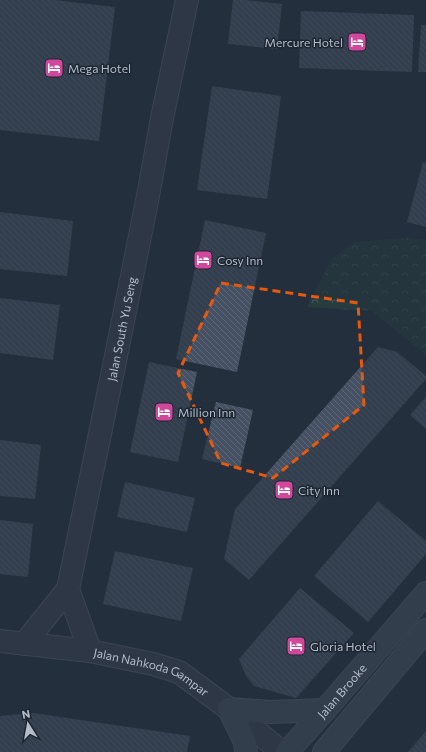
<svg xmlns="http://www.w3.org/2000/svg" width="426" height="752" font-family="Commissioner,sans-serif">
<defs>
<pattern id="park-crowns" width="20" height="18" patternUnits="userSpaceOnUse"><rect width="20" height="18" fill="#263c3f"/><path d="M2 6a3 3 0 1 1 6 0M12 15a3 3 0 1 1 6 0" fill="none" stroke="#435659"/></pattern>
<pattern id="building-back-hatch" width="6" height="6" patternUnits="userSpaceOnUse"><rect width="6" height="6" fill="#455162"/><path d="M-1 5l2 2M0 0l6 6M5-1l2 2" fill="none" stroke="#5d6877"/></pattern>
</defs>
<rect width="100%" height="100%" fill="#242f3e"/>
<polygon fill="url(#park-crowns)" points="407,238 426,240 426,355 372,311 307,307 331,260 354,242"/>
<g fill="url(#building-back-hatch)">
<polygon points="0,0 55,0 115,7 99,141 0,130"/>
<polygon points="233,0 245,0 282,4 277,49 228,44"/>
<polygon points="301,11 414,15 412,72 299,68"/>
<polygon points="421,25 426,25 426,72 418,72"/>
<polygon points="212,86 281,96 267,199 197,190"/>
<polygon points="423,162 426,163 426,227 407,222"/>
<polygon points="0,212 73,221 67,276 0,269"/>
<polygon points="205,220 266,233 237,372 176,359"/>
<polygon points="0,298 60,305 53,360 0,353"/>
<polygon points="378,347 397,352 426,376 426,379 249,580 224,559 235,509"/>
<polygon points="149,362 197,372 178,462 130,452"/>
<polygon points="426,397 426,429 410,415"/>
<polygon points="216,402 253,410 240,468 202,459"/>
<polygon points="0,440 41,445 35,499 0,496"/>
<polygon points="125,482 195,498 187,532 117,517"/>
<polygon points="378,501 426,541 426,554 368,622 314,576"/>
<polygon points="0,520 33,524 28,577 0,574"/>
<polygon points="115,551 193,568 181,621 103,604"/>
<polygon points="300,588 354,633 296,698 254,686 246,676 239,659"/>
<polygon points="33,713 190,736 187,752 0,752 0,716"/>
<polygon points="426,731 426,752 408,752"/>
</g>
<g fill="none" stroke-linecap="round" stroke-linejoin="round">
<defs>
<g id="minor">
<polyline points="68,589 90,651"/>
<path id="s1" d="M24,644L68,589L117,351L148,196L162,118L187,0"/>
</g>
<g id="tertiary">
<path id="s2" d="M0,641L90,651L153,664L179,672L229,709L282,752"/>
</g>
<g id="secondary">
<polyline points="246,752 245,742 229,709 271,712 325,710"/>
<path id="s3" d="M287,752L325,710L426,593"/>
<polyline points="324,752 426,630"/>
</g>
</defs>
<use href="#minor" stroke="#565f6c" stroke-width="24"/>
<use href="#tertiary" stroke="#565f6c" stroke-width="24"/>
<use href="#secondary" stroke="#565f6c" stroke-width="24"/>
<use href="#minor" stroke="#38414e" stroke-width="22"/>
<use href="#tertiary" stroke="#38414e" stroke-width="22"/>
<use href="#secondary" stroke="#465061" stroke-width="22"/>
</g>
<path d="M0 0H426V752H0ZM221,283L358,303L364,405L273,478L221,463L178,373Z" fill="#242f3e" fill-opacity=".55" fill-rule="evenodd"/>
<path fill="none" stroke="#e8590c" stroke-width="3" stroke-dasharray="8 5" stroke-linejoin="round" d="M221,283L358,303L364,405L273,478L221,463L178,373Z"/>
<defs>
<symbol id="hotel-square" viewBox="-11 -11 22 22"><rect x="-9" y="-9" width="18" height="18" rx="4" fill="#d1479c" stroke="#1d2633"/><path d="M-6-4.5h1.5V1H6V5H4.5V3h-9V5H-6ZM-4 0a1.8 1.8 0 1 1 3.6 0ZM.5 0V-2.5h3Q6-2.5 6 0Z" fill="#fff"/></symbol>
</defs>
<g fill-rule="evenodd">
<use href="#hotel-square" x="346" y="31" width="22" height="22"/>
<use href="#hotel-square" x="43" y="57" width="22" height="22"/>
<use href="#hotel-square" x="192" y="249" width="22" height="22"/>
<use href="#hotel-square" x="153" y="401" width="22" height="22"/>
<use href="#hotel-square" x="273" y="479" width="22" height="22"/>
<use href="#hotel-square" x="285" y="635" width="22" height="22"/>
</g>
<g text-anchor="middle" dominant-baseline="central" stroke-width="3" stroke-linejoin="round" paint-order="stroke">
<g font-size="12" fill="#b4bcc9" stroke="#1d2633" text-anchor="start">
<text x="343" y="42" text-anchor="end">Mercure Hotel</text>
<text x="68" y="68">Mega Hotel</text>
<text x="217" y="260">Cosy Inn</text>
<text x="178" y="412">Million Inn</text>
<text x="298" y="490">City Inn</text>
<text x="310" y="646">Gloria Hotel</text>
</g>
<g font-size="12" fill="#b4bcc9" stroke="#1d2633">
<text stroke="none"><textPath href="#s1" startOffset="336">Jalan South Yu Seng</textPath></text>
<text stroke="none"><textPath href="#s2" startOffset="156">Jalan Nahkoda Gampar</textPath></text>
<text stroke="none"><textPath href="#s3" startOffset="82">Jalan Brooke</textPath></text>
</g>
</g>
<g transform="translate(28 724) rotate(349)" stroke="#1d2633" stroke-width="3" paint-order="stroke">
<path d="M0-3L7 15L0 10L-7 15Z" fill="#b4bcc9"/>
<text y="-6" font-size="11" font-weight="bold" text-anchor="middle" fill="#b4bcc9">N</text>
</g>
</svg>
